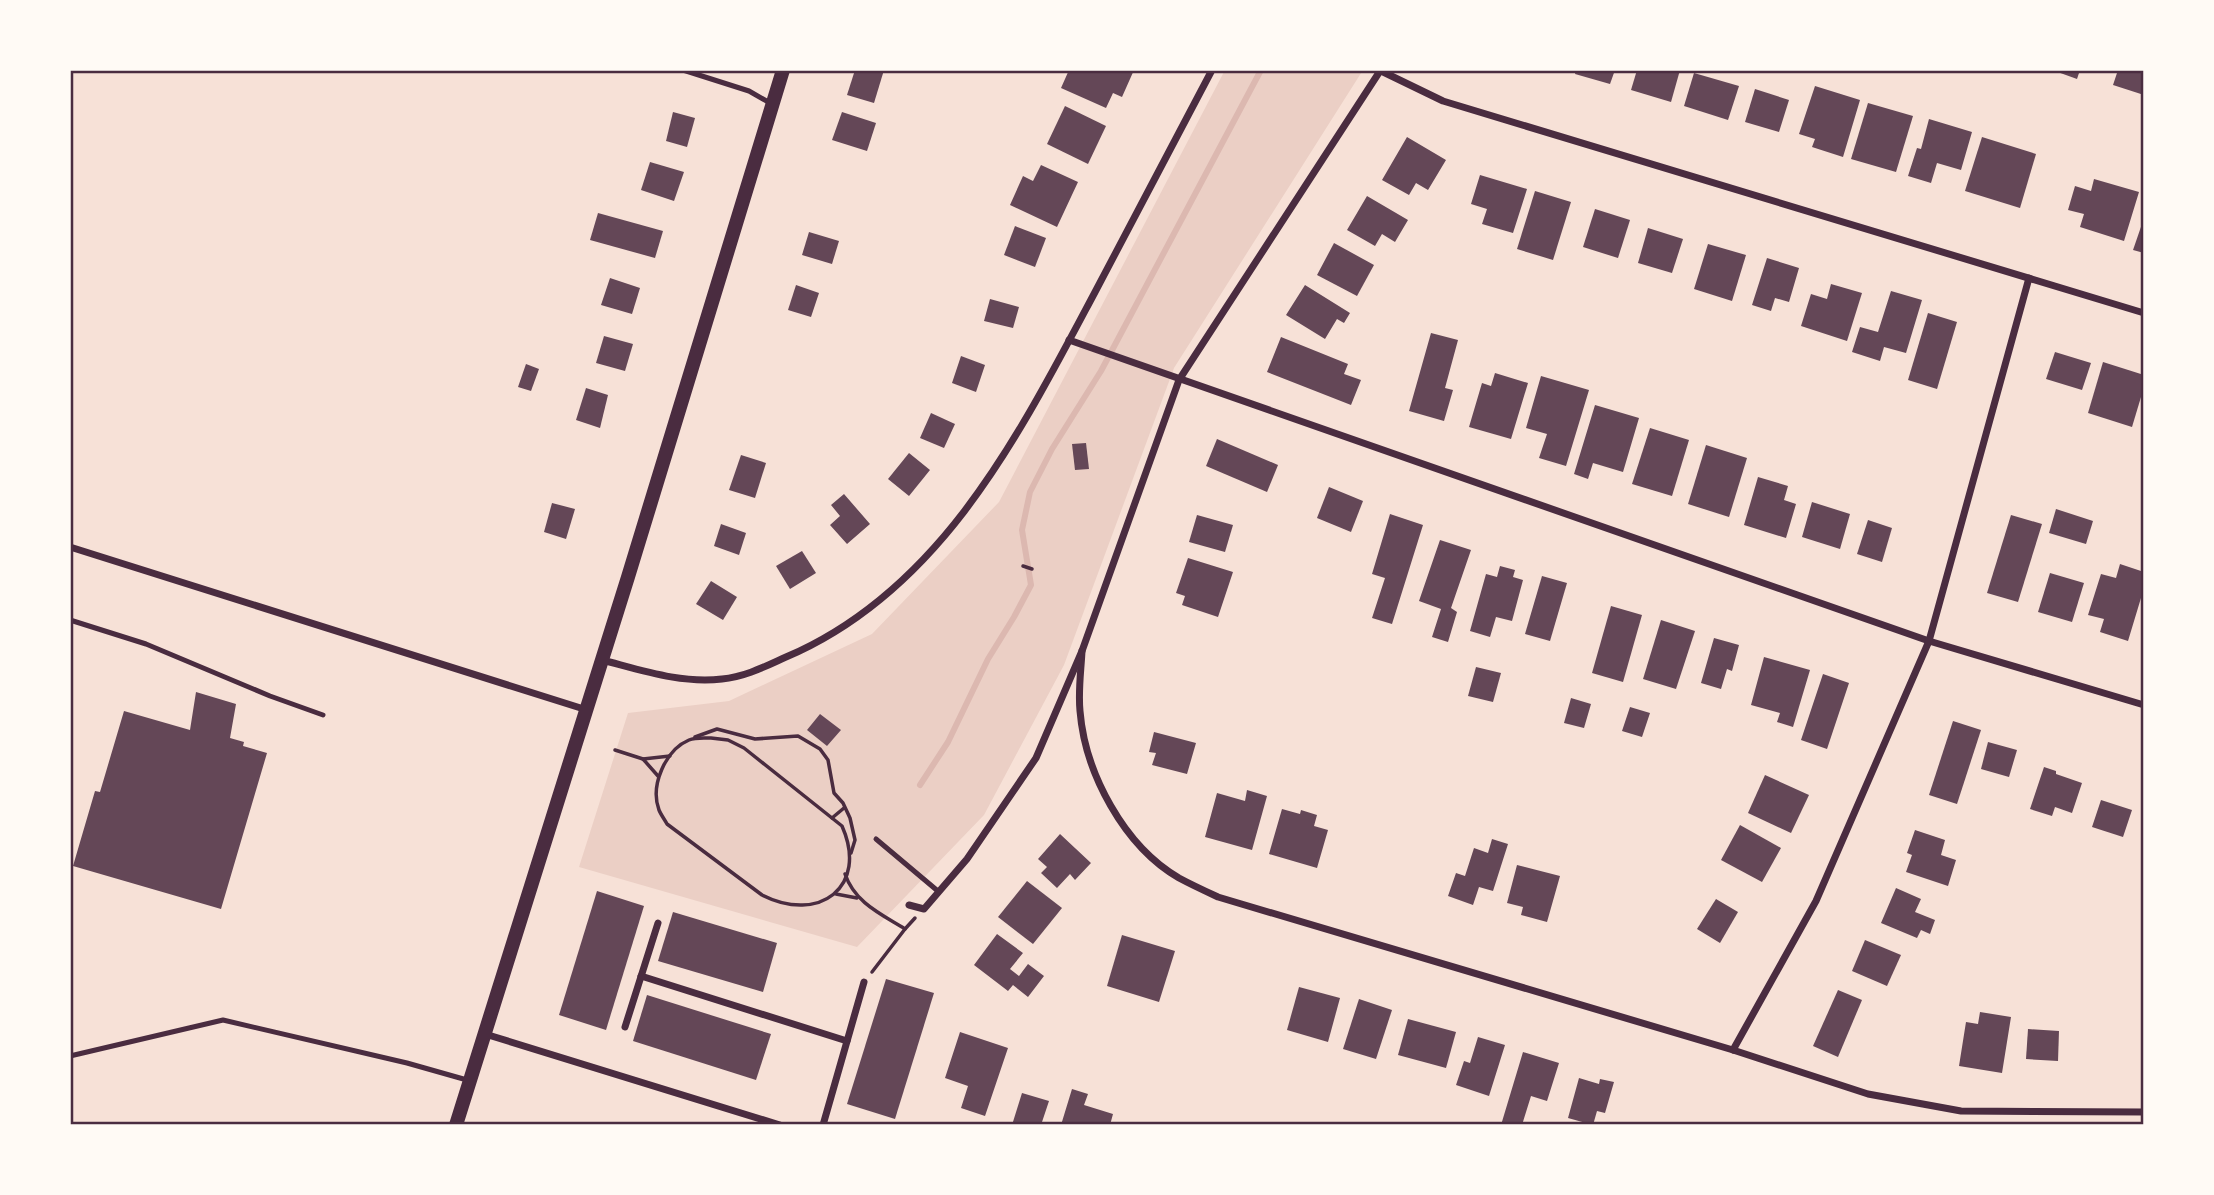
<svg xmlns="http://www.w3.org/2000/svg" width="2214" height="1195" font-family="Figtree,sans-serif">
<rect width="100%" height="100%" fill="#f7e1d7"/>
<polygon fill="#ebcfc5" points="1225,70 1363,70 1174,368 1064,665 984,815 857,947 579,867 628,713 729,701 872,634 999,502"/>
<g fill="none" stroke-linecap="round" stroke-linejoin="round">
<polyline stroke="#dcb8b0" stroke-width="6" points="920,785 948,742 988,659 1014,617 1031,585 1022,530 1030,492 1052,449 1101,371 1261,70"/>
</g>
<g fill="#644757">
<polygon points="855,70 884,70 874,103 847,95"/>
<polygon points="1069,70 1134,70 1122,97 1113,93 1106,108 1061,88"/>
<polygon points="1576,70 1615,70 1610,84 1575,74"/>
<polygon points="1637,70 1680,70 1671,102 1631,90"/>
<polygon points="2052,70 2080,70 2077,79"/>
<polygon points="2118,70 2144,70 2144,95 2113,85"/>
<polygon points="1694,73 1739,86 1728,120 1684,106"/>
<polygon points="1815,86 1860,100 1843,157 1812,147 1815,139 1799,134"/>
<polygon points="1755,89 1789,100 1779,132 1745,122"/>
<polygon points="1868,103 1913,116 1896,172 1851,159"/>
<polygon points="1065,106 1106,126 1088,164 1047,144"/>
<polygon points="673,112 695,118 687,147 666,141"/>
<polygon points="842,112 876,123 867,151 832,140"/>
<polygon points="1929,119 1972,132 1961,170 1937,163 1931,183 1908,176 1917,148 1921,149"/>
<polygon points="1407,137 1446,160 1428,190 1416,183 1409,195 1382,180"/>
<polygon points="1982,137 2036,154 2020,208 1965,191"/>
<polygon points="650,162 684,172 674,201 641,190"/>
<polygon points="1041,165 1078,182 1057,227 1010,205 1023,176 1033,181"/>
<polygon points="1480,175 1527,189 1513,233 1482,224 1487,209 1471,204"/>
<polygon points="2094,179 2139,192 2124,241 2080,227 2084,214 2068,210 2075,186 2091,191"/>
<polygon points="1535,191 1571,202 1553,260 1517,249"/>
<polygon points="1367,196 1408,220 1395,242 1382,234 1375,246 1347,230"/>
<polygon points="1595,209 1630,220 1618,258 1583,247"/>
<polygon points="598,213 663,231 655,258 590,240"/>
<polygon points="2144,218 2144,253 2133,250"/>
<polygon points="1015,226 1046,238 1035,267 1004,255"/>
<polygon points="1648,228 1683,239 1672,273 1638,263"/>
<polygon points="809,232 839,241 832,264 802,255"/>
<polygon points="1334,243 1374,265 1357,296 1317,275"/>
<polygon points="1708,244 1746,255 1732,301 1694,289"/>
<polygon points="1767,258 1799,268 1789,302 1775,298 1771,311 1752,305"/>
<polygon points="610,278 640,288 632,314 601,305"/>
<polygon points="1831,284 1862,293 1847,341 1801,326 1811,294 1827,299"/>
<polygon points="796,285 819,293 811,317 788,310"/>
<polygon points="1305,285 1350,313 1344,323 1337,319 1325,339 1286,315"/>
<polygon points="1891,291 1922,300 1906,353 1884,347 1880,361 1852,352 1860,327 1878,332"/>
<polygon points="990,299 1019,307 1013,328 984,321"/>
<polygon points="1928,313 1957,322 1937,389 1908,380"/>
<polygon points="1431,333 1458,340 1445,388 1453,390 1444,421 1409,411"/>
<polygon points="604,336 633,344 625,371 596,363"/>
<polygon points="1281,337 1348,364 1344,374 1361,380 1351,405 1267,372"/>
<polygon points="2055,352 2091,363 2082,390 2046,379"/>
<polygon points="961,356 985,365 976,392 952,383"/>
<polygon points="2103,362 2144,375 2144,387 2132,427 2088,413"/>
<polygon points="526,364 539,369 531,391 518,387"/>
<polygon points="1495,373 1528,383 1511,439 1469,427 1482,383 1491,386"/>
<polygon points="1541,376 1589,390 1566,466 1539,458 1547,434 1526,428"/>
<polygon points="586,388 608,395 600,428 576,420"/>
<polygon points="1595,405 1639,418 1623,472 1593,463 1588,479 1574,474"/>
<polygon points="931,413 955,424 944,448 920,438"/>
<polygon points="1650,428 1689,440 1672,496 1632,484"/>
<polygon points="1217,439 1278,465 1267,492 1206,466"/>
<polygon points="1086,443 1089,469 1075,470 1072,444"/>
<polygon points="1706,445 1747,458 1729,517 1688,504"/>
<polygon points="909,453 930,470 909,496 888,479"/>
<polygon points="741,455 766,463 755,498 729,490"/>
<polygon points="1758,477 1788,486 1784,500 1796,504 1786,538 1744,525"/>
<polygon points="1329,487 1363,501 1351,532 1317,518"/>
<polygon points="844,494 870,524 847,544 830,525 840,516 831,505"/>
<polygon points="1812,502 1850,514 1840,549 1802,537"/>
<polygon points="552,503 575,509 566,539 544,532"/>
<polygon points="2056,509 2093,521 2086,544 2049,533"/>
<polygon points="1390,514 1423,525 1392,624 1372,618 1385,578 1372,574"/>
<polygon points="1197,515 1233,525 1225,552 1189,542"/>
<polygon points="2011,515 2042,524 2018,602 1987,593"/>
<polygon points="1868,520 1892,528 1882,562 1857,554"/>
<polygon points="721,524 746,533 739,555 714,546"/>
<polygon points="1440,540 1471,550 1451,608 1457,612 1448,642 1432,637 1441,609 1419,601"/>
<polygon points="802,551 816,573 790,589 776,566"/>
<polygon points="1188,558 1233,572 1218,617 1182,605 1185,596 1176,593"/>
<polygon points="2120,564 2144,572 2144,588 2128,641 2100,632 2104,619 2088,615 2101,574 2116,578"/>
<polygon points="1500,566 1515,570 1513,577 1523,580 1512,621 1496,617 1490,637 1470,631 1486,574 1497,577"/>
<polygon points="2050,573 2084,583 2072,622 2038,612"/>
<polygon points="1542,576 1567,583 1550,641 1525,634"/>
<polygon points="711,581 737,597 723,620 696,604"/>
<polygon points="1611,606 1642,615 1623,682 1592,673"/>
<polygon points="1661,620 1695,631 1676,689 1643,679"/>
<polygon points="1714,638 1739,645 1732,671 1727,669 1721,689 1701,683"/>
<polygon points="1764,657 1810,670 1793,727 1777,722 1780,713 1751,705"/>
<polygon points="1476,667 1501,673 1493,702 1468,696"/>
<polygon points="1823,674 1849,683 1827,749 1801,740"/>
<polygon points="196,692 236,704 230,738 244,742 243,746 267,753 221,909 73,866 95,791 100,792 124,711 190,730"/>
<polygon points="1571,698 1591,704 1584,728 1564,723"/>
<polygon points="1630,707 1650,713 1642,737 1622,731"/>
<polygon points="820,714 841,730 827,746 807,730"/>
<polygon points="1953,721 1981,730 1957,804 1929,795"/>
<polygon points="1154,732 1196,743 1187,774 1152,765 1156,753 1149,752"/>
<polygon points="1988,742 2017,750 2009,777 1981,769"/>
<polygon points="2044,767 2056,771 2056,774 2082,783 2072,813 2055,807 2052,816 2030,809"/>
<polygon points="1765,775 1809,795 1791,833 1748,813"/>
<polygon points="1247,790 1267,796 1252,850 1205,837 1217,793 1245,801"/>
<polygon points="2101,800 2132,810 2123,837 2092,827"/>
<polygon points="1282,809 1300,814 1301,810 1317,815 1314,826 1328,830 1317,868 1269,854"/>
<polygon points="1740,825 1781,848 1762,882 1721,860"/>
<polygon points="1915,830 1945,840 1941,855 1956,860 1948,886 1906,872 1912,855 1907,853"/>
<polygon points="1060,834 1091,863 1075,880 1070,874 1057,888 1041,873 1047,867 1038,859"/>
<polygon points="1492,839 1508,844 1493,891 1479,887 1473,905 1448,896 1456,873 1465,876 1474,848 1488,853"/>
<polygon points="1517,865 1560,876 1547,922 1521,915 1523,907 1507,903"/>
<polygon points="1027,881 1062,908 1033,944 998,917"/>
<polygon points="1896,888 1921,899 1915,912 1935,920 1930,934 1921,930 1917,938 1881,923"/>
<polygon points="597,891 644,906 606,1030 559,1015"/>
<polygon points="1716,899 1738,912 1720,943 1697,929"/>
<polygon points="673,912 777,943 763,992 658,961"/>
<polygon points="997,934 1023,953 1010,969 1019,976 1028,964 1044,976 1028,997 1013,985 1008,991 974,965"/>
<polygon points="1122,935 1175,951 1159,1002 1107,986"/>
<polygon points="1865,940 1901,955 1887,986 1852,971"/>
<polygon points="886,979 934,993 895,1119 847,1104"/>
<polygon points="1299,987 1340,998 1328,1042 1287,1030"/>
<polygon points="1838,990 1862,1000 1838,1057 1813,1046"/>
<polygon points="647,995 771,1034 756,1080 633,1041"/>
<polygon points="1359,999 1392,1010 1376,1059 1343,1049"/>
<polygon points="1980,1012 2011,1017 2002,1073 1959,1066 1966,1022 1978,1024"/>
<polygon points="1408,1019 1456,1032 1446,1068 1398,1055"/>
<polygon points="2028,1029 2059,1031 2058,1061 2026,1059"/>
<polygon points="960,1032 1008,1048 985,1116 961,1108 968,1086 945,1078"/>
<polygon points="1478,1037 1505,1045 1489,1096 1456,1085 1464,1061 1470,1063"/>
<polygon points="1523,1052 1559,1063 1547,1101 1531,1096 1522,1125 1501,1125"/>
<polygon points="1579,1078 1599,1084 1600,1079 1614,1082 1605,1113 1597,1111 1593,1125 1568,1118"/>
<polygon points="1072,1089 1088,1094 1084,1105 1113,1114 1110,1125 1061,1125"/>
<polygon points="1022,1093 1049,1101 1041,1125 1012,1125"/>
</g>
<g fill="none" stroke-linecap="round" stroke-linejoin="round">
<g stroke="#4a2c40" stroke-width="3.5">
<polyline points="1023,566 1032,569"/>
<polyline points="695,737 717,729 755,739 798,736 820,749 828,760 834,793 843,803 850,818 855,840 851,853"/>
<path d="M711,738L728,740L744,748L842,826C869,887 819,924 762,895L667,824C665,820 661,815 659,810C650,786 665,750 689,740C696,737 704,738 711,738Z"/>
<polyline points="615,750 643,759 670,756"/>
<polyline points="643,759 658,776"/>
<polyline points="832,818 844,808"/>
<path d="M845,874C855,903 881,914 905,929L915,918"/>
<polyline points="836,894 857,898"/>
<polyline points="872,972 905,929"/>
</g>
<g stroke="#4a2c40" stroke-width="5">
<polyline points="683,70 749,91 770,103"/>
<polyline points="70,620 146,644 270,696 323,715"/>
<polyline points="876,839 939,892"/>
<polyline points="70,1056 223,1020 407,1063 467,1080"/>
</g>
<g stroke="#4a2c40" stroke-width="7">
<polyline points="1379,70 1443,101 2144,313"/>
<polyline points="1069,340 1929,641 2144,705"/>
<polyline points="70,547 587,710"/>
<path d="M1082,651C1081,671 1078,691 1080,711C1085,773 1124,846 1179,878C1192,885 1205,891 1218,897L1733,1050L1868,1094L1961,1111L2144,1112"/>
<path d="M602,660C641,670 682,684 722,679C745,677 766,666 786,657C941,591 1019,435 1094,294C1133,219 1173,145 1212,70"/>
<polyline points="909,905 924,909 967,859 1036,758 1082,651 1179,380 1380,71"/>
<polyline points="641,976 847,1041"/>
<polyline points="625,1027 658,923"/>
<polyline points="485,1034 780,1125"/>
<polyline points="1733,1050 1816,901 1929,641 2029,278"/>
<polyline points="823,1125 864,982"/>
</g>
<polyline stroke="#4a2c40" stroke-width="14" points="456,1125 628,577 783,70"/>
</g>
<rect width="2214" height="1195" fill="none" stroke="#fffaf5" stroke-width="144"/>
<rect x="72" y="72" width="2070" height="1051" fill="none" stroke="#4a2c40" stroke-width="2.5"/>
</svg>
